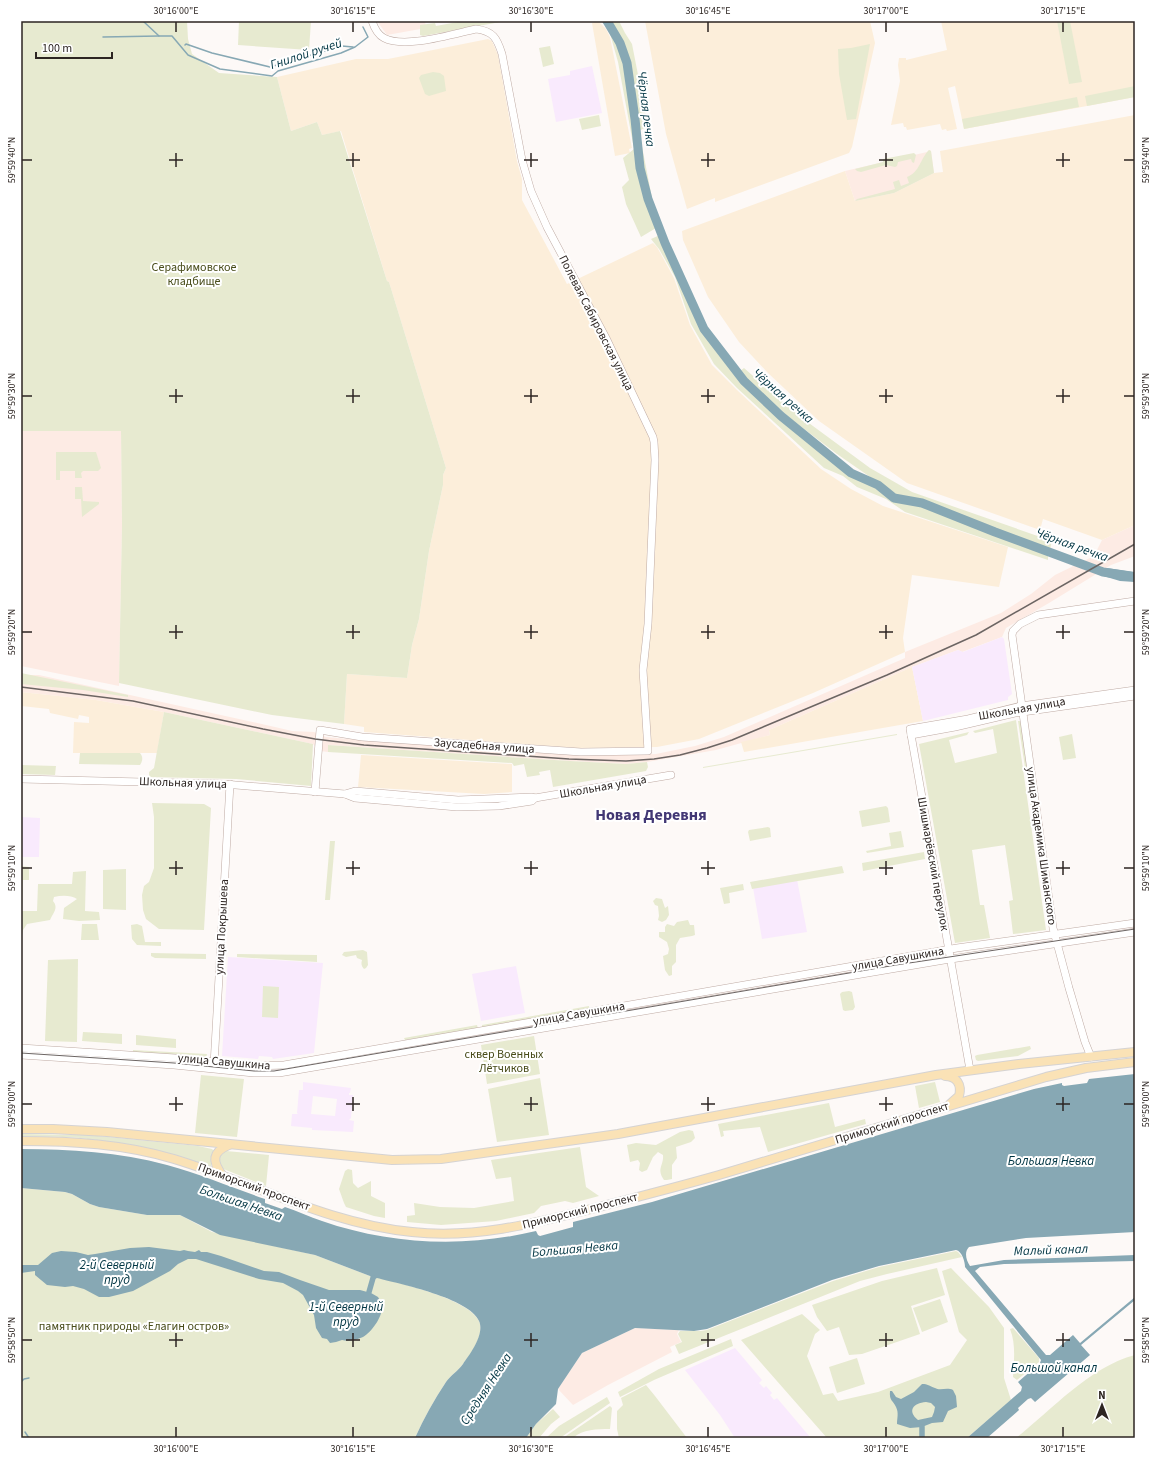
<svg xmlns="http://www.w3.org/2000/svg" width="1156" height="1459" font-family="'Source Sans 3',sans-serif">
<rect width="100%" height="100%" fill="#fdf9f7"/>
<g fill="#fdebe4">
<polygon points="377,21 425,21 426,28 387,35"/>
<polygon points="929,150 931,151 934,173 894,193 855,201 845,171 927,152"/>
<polygon points="21,431 121,431 122,525 119,686 21,666"/>
<polygon points="1135,525 1135,556 1111,565 1049,603 1006,628 1002,637 962,652 958,650 912,667 769,730 770,735 716,750 647,762 626,764 570,761 329,745 328,752 320,751 313,744 164,712 96,700 21,692 21,675 39,675 275,727 292,731 314,732 326,737 347,739 583,756 656,754 695,746 724,737 905,658 905,652 1001,613 1031,594 1055,575 1094,556 1102,540"/>
<polygon points="635,1328 679,1330 677,1334 681,1342 670,1347 672,1352 608,1385 573,1405 558,1389 582,1353"/>
</g>
<g fill="#fceeda">
<polygon points="598,21 606,29 610,37 632,148 629,149 630,153 615,156 592,23"/>
<polygon points="645,21 870,21 875,43 852,147 849,153 715,202 715,198 687,209 666,134"/>
<polygon points="941,21 1135,21 1135,97 964,129 955,86 948,88 957,129 947,131 946,129 942,130 940,124 907,130 906,127 904,127 903,123 891,125 900,81 898,65 899,58 906,58 906,60 947,50"/>
<polygon points="488,39 492,41 498,55 517,161 522,179 522,200 567,284 653,243 657,247 674,278 690,325 712,365 737,390 821,469 851,489 883,506 1008,547 999,587 912,575 903,638 905,652 813,693 699,739 657,747 578,748 364,732 364,727 344,724 347,674 407,678 412,645 419,619 429,551 443,485 443,475 446,468 389,282 387,281 341,131 322,135 317,122 291,131 277,77 356,59 388,59"/>
<polygon points="1135,115 1135,525 1102,540 1043,519 1040,530 907,483 819,421 768,373 739,342 708,297 683,240 682,231 845,171 855,201 894,193 934,173 943,172 940,151"/>
<polygon points="912,667 923,721 744,752 741,742 770,735 769,730"/>
<polygon points="21,692 96,700 164,712 157,753 73,753 74,722 89,723 89,717 79,715 78,719 50,713 49,709 21,706"/>
<polygon points="361,755 512,764 512,792 484,794 358,787"/>
</g>
<g fill="#f9eafd" fill-rule="evenodd">
<polygon points="592,66 602,113 556,122 548,79 570,75 570,71"/>
<polygon points="1002,637 1004,639 1012,694 1008,697 1008,700 923,721 912,667 958,650 963,652"/>
<polygon points="21,817 40,818 39,857 21,857"/>
<polygon points="796,874 807,932 762,939 752,882"/>
<polygon points="228,957 323,963 314,1053 273,1059 272,1057 259,1056 258,1059 222,1056"/>
<polygon points="516,966 525,1013 481,1021 472,974"/>
<path d="M303,1082L351,1088L350,1093H349V1095H353L351,1118L349,1120L354,1121L353,1132L312,1130V1128L291,1126L292,1114H298L297,1113L299,1090H303ZM313,1096L337,1099L335,1116L311,1114Z"/>
<polygon points="735,1348 762,1380 759,1383 764,1388 766,1386 772,1393 770,1395 774,1400 777,1398 810,1437 809,1438 735,1438 720,1415 685,1370"/>
</g>
<g fill="#e7ead0">
<polygon points="21,21 187,21 188,39 192,54 219,73 277,77 291,131 317,122 322,135 340,131 387,281 389,282 446,468 443,475 443,485 429,551 419,619 412,645 407,678 347,674 344,724 272,715 119,683 122,525 121,431 21,431"/>
<polygon points="239,21 311,21 309,50 238,45"/>
<polygon points="463,21 506,21 423,36 420,35 420,25 435,23 436,26"/>
<polygon points="601,21 619,21 625,33 632,44 648,126 639,131 652,198 661,225 641,237 626,204 622,187 629,180 623,158 634,149 618,62 609,30"/>
<polygon points="1057,21 1070,21 1082,82 1069,84"/>
<polygon points="870,44 856,119 847,120 839,74 838,49 851,48"/>
<polygon points="550,46 554,64 543,67 539,48"/>
<polygon points="433,72 440,73 444,76 446,91 429,96 425,94 419,78 421,75"/>
<polygon points="1135,86 1135,97 1087,106 1085,96"/>
<polygon points="1077,97 1079,107 964,129 962,119"/>
<polygon points="599,115 601,126 582,130 579,119"/>
<path d="M929,150L931,151L934,173L894,193L855,201L857,199L895,189L893,182L899,180L901,186L909,183L907,177C920,172 920,159 929,150Z"/>
<polygon points="914,153 916,155 914,163 912,162 911,159 898,162 897,166 895,167 886,165 861,172 857,171 855,169 883,162 883,159"/>
<polygon points="660,235 703,330 727,362 742,381 784,420 849,474 876,486 894,500 921,505 1048,554 1048,560 905,512 886,499 857,487 843,476 824,468 737,388 714,364 691,324 675,277 659,249 651,239"/>
<polygon points="744,368 798,415 870,468 912,492 1052,541 1050,549 920,500 896,495 837,454 791,419 752,385 740,371"/>
<polygon points="56,452 96,452 101,468 98,471 83,471 81,473 82,478 75,478 75,471 60,471 60,480 56,480"/>
<polygon points="75,487 82,487 83,501 99,502 99,504 82,517 81,499 75,499"/>
<polygon points="21,673 128,695 128,697 83,690 21,684"/>
<polygon points="164,712 313,744 311,786 236,779 149,777 149,772 154,768"/>
<polygon points="1016,720 1046,930 1013,934 1009,901 1013,900 1005,845 972,850 980,905 984,905 990,938 955,943 919,744 969,732 967,735 949,740 955,763 997,753 993,729 975,733 973,731"/>
<polygon points="1018,721 1021,721 1034,814 1032,814"/>
<polygon points="897,734 897,735 703,768 703,767"/>
<polygon points="1072,734 1076,758 1063,760 1059,737"/>
<polygon points="328,745 570,761 626,764 647,762 648,767 646,771 553,787 550,770 539,772 540,775 527,777 524,764 514,766 512,763 328,752"/>
<path d="M80,753H140C143,757 143,760 140,765L79,764Z"/>
<polygon points="21,765 56,766 55,775 21,774"/>
<polygon points="152,803 204,804 211,808 204,930 159,929 146,919 143,910 142,895 144,886 149,882 154,868 154,817"/>
<polygon points="886,806 888,808 890,822 862,827 859,811"/>
<polygon points="768,827 770,828 771,837 750,841 748,832 749,830"/>
<polygon points="901,831 904,847 867,853 866,851 891,846 889,833"/>
<polygon points="330,841 335,841 330,900 325,900"/>
<polygon points="924,852 925,859 863,871 862,863"/>
<path d="M21,866L29,867V880H23L22,911H37L38,884H72L73,872L86,871L85,911L99,912L100,920L79,921L63,919L64,908L77,899C71,895 62,895 54,897L53,901C59,908 53,913 50,920L27,924L23,930L21,940Z"/>
<polygon points="842,866 844,873 752,889 750,882"/>
<polygon points="126,869 126,910 103,909 103,870"/>
<polygon points="743,884 744,890 729,893 730,903 724,904 720,888"/>
<polygon points="656,898 662,899 665,908 668,906 669,915 666,920 662,922 658,920 659,916 658,906 655,905 653,901"/>
<polygon points="688,920 690,925 694,925 695,935 692,936 680,938 676,945 676,962 672,966 672,975 669,976 665,970 663,956 668,954 669,949 667,942 659,937 659,932 665,932 665,927 667,924 674,926 677,922"/>
<polygon points="82,924 97,924 99,940 81,940"/>
<polygon points="137,924 142,926 145,942 161,942 161,946 137,945 132,939 131,925"/>
<path d="M363,950L367,952L368,965L366,968L364,969C361,966 361,963 362,960L357,958L356,955L346,957L342,955L344,952Z"/>
<polygon points="151,953 206,954 206,959 155,958 151,956"/>
<polygon points="237,954 317,955 317,962 237,957"/>
<polygon points="78,959 77,1042 45,1041 48,960"/>
<polygon points="263,986 279,987 278,1018 262,1017"/>
<polygon points="849,991 852,992 855,1007 853,1010 845,1011 843,1010 840,994 842,992"/>
<polygon points="589,1006 589,1009 482,1028 482,1025"/>
<polygon points="477,1025 478,1029 425,1038 424,1037 405,1040 404,1038"/>
<polygon points="83,1032 122,1034 122,1044 82,1041"/>
<polygon points="136,1035 176,1039 176,1048 136,1045"/>
<polygon points="534,1036 540,1074 487,1084 481,1045"/>
<polygon points="1030,1046 1031,1049 1018,1056 978,1061 976,1060 975,1056 977,1055"/>
<polygon points="133,1050 207,1054 206,1058 133,1053"/>
<polygon points="201,1075 244,1079 237,1137 195,1133"/>
<polygon points="540,1078 549,1135 497,1142 488,1089"/>
<polygon points="935,1082 940,1102 919,1108 915,1086"/>
<polygon points="829,1103 835,1127 865,1119 866,1124 768,1152 760,1127 723,1131 724,1136 721,1137 718,1124"/>
<path d="M689,1130L693,1131L695,1138L691,1142L676,1147L677,1158L672,1165V1179L667,1180H664C656,1168 664,1166 663,1155L658,1152L653,1157L647,1170L642,1172L639,1170L640,1163L638,1160L630,1162L627,1145L636,1143L656,1145L680,1132Z"/>
<path d="M21,1134L88,1135L198,1146L212,1149L214,1151L211,1158V1166H210C170,1153 130,1143 88,1139C66,1136 43,1137 21,1137Z"/>
<polygon points="580,1147 586,1187 599,1196 573,1203 565,1201 541,1206 534,1213 496,1221 441,1225 407,1222 407,1216 415,1215 414,1203 440,1207 474,1208 514,1201 511,1177 496,1179 491,1160"/>
<polygon points="226,1151 269,1155 266,1186 221,1168 217,1158 222,1152"/>
<polygon points="348,1169 352,1170 353,1183 358,1188 371,1181 371,1196 385,1203 385,1218 374,1216 346,1207 344,1203 339,1189 345,1171"/>
<path d="M21,1188L65,1192L72,1194L90,1204L99,1207L147,1215H180L212,1232L315,1255L370,1276L372,1277H377C400,1284 468,1298 479,1321C485,1334 471,1354 463,1364C458,1371 451,1375 446,1382C434,1400 424,1418 415,1438H21Z"/>
<polygon points="956,1251 958,1252 962,1257 887,1274 860,1281 679,1354 675,1345 682,1342 678,1334 680,1331 701,1331 707,1330 833,1281 879,1267"/>
<polygon points="937,1268 945,1295 911,1306 920,1334 862,1354 849,1355 839,1327 827,1331 817,1317 812,1305 882,1281"/>
<polygon points="951,1268 989,1307 1004,1328 1004,1378 1011,1400 967,1438 827,1438 741,1340 802,1314 820,1330 815,1334 807,1356 823,1395 833,1393 838,1401 878,1392 950,1365 967,1340 959,1332 942,1271"/>
<polygon points="940,1299 948,1322 922,1332 913,1308"/>
<path d="M1013,1328L1039,1358V1362L1017,1380L1013,1377C1014,1360 1016,1344 1010,1329Z"/>
<polygon points="731,1339 733,1346 654,1380 620,1397 618,1392 659,1369"/>
<path d="M1135,1355V1438H1016C1053,1409 1089,1367 1135,1355Z"/>
<polygon points="857,1358 865,1384 837,1393 829,1367"/>
<polygon points="646,1385 655,1396 687,1438 619,1438 617,1429 617,1411 623,1405 621,1398"/>
<polygon points="607,1397 610,1403 560,1438 546,1438 559,1426"/>
<path d="M610,1406L612,1408L610,1429C597,1429 583,1429 573,1438H563Z"/>
<polygon points="553,1409 560,1417 551,1424 539,1438 526,1438 536,1424"/>
</g>
<g fill="#87a8b4" fill-rule="evenodd">
<polygon points="1107,568 1135,572 1135,582 1120,581 1100,575"/>
<path d="M1135,1074V1232L1026,1238L969,1247C964,1252 966,1260 970,1266L1004,1260L1135,1255V1261L1004,1264L980,1267L975,1271L1046,1355H1050L1073,1335L1080,1343L1135,1297V1300L1081,1345L1090,1355L1035,1402L1031,1398L1028,1399L1018,1408L1019,1410L987,1438H967L1021,1391L1022,1387L1018,1382L1040,1363L1041,1360L965,1267C965,1262 962,1251 956,1250L879,1266L832,1280L707,1329L694,1331L635,1328L582,1353L558,1389L556,1404L536,1424L526,1438H415C424,1418 434,1400 446,1382C451,1375 458,1371 463,1364C470,1354 485,1334 479,1321C469,1298 400,1284 377,1278L375,1279L371,1277L370,1276L315,1255L220,1235L180,1215H147L99,1207L90,1204L72,1194L65,1192L21,1188V1149C70,1149 119,1152 167,1165C200,1174 233,1188 265,1199V1203L282,1209L285,1207C297,1211 310,1217 322,1221C391,1245 466,1248 536,1231L538,1235L540,1236L573,1227V1222L652,1202L1034,1089L1062,1083V1085L1064,1086L1087,1083L1089,1079Z"/>
<path d="M149,1247L180,1251L184,1250L188,1251L195,1252L199,1250L201,1252H207L221,1256L264,1271L279,1272L300,1280L329,1290H360L371,1293L378,1297C380,1300 381,1303 382,1306C383,1316 372,1332 363,1337C356,1340 348,1342 342,1340L336,1342L330,1343L327,1339L322,1338L316,1328L314,1315L303,1295L298,1291L283,1283L259,1279L196,1259H188L178,1264L170,1271L133,1291L109,1297H99L84,1289L73,1286L65,1287L47,1285L35,1275V1271L21,1273V1265H38L52,1253L61,1251L76,1252L88,1255L95,1254L130,1248Z"/>
<path d="M922,1384C928,1384 929,1386 935,1388C940,1391 947,1387 953,1390L956,1396L957,1407L948,1411L943,1422L932,1423L922,1427L910,1428L897,1424C897,1418 899,1413 896,1407C893,1400 889,1401 890,1391H892L896,1397L901,1399L914,1392ZM926,1402L931,1403L935,1407L934,1412L932,1417L918,1420C907,1411 913,1403 926,1402Z"/>
</g>
<g fill="none" stroke-linecap="round" stroke-linejoin="round">
<g stroke="#87a8b4" stroke-width="1.5">
<polyline points="143,21 159,36 172,36 188,55 220,69 272,76 278,71 341,53 355,47 368,37 363,27"/>
<polyline points="103,37 159,36"/>
<polyline points="185,45 186,44 212,53 270,67 342,46 353,47"/>
<polyline points="22,1381 24,1379 29,1378"/>
<polyline points="25,1432 29,1438"/>
</g>
<g stroke="#87a8b4" stroke-width="5.5">
<polyline points="369,1292 373,1278"/>
<polyline points="922,1427 922,1438"/>
</g>
<polyline stroke="#87a8b4" stroke-width="9" points="607,21 620,43 627,63 635,119 640,168 648,199 665,243 704,329 744,381 781,416 851,473 878,485 894,498 922,503 995,532 1103,572 1135,577"/>
<defs>
<g id="secondary">
<polyline points="911,735 955,727 1015,713 1135,696"/>
<polyline points="21,779 224,784 345,794 355,798 457,807 499,806 532,801 535,798"/>
<path d="M315,792L320,730L362,737L581,752L648,751L643,670L648,624L651,552L655,460L654,442L653,437L607,340L547,227L531,191L522,160L502,54C497,38 493,31 476,29C453,34 405,49 384,38C378,35 374,27 372,21"/>
<polyline points="345,794 355,791 458,800 532,797 535,798 671,775"/>
<polyline points="21,1048 175,1058 255,1066 284,1065 957,948 1135,923"/>
<polyline points="21,1055 174,1065 254,1073 279,1073 944,960 1135,932"/>
<polyline points="1091,1057 1085,1042 1069,988 1053,928 1012,635 1013,631 1020,624 1038,615 1135,601"/>
<polyline points="214,1065 230,784"/>
<polyline points="970,1070 910,729 968,719 1021,706 1135,690"/>
</g>
<g id="primary">
<path d="M945,1076C957,1076 962,1085 959,1096L950,1104"/>
<polyline points="21,1129 53,1129 107,1132 392,1160 441,1159 618,1134 936,1075 1019,1064 1135,1052"/>
<path d="M21,1141C72,1141 124,1144 174,1159C253,1183 329,1224 412,1232C473,1239 532,1224 591,1209C634,1198 677,1187 719,1175C828,1143 937,1110 1046,1077L1086,1068L1135,1062"/>
<path d="M222,1175C212,1161 212,1152 229,1145"/>
</g>
</defs>
<use href="#secondary" stroke="#bfaba4" stroke-width="8"/>
<use href="#primary" stroke="#d5d3d3" stroke-width="10"/>
<use href="#secondary" stroke="#fff" stroke-width="7"/>
<use href="#primary" stroke="#fae2b6" stroke-width="8"/>
<polyline stroke="#6c6563" stroke-width="1" points="21,1053 174,1063 254,1071 274,1071 896,965 1135,929"/>
<polyline stroke="#6c6563" stroke-width="1.5" points="21,687 133,701 263,729 315,739 364,745 569,759 626,761 654,759 680,755 707,748 732,740 887,675 976,635 1135,544"/>
</g>
<path fill="none" stroke="#2d2522" stroke-width="1.5" d="M176,22V32M353,22V32M531,22V32M708,22V32M886,22V32M1063,22V32M176,153V167M353,153V167M531,153V167M708,153V167M886,153V167M1063,153V167M22,160H32M169,160H183M346,160H360M524,160H538M701,160H715M879,160H893M1056,160H1070M1124,160H1134M176,389V403M353,389V403M531,389V403M708,389V403M886,389V403M1063,389V403M22,396H32M169,396H183M346,396H360M524,396H538M701,396H715M879,396H893M1056,396H1070M1124,396H1134M176,625V639M353,625V639M531,625V639M708,625V639M886,625V639M1063,625V639M22,632H32M169,632H183M346,632H360M524,632H538M701,632H715M879,632H893M1056,632H1070M1124,632H1134M176,861V875M353,861V875M531,861V875M708,861V875M886,861V875M1063,861V875M22,868H32M169,868H183M346,868H360M524,868H538M701,868H715M879,868H893M1056,868H1070M1124,868H1134M176,1097V1111M353,1097V1111M531,1097V1111M708,1097V1111M886,1097V1111M1063,1097V1111M22,1104H32M169,1104H183M346,1104H360M524,1104H538M701,1104H715M879,1104H893M1056,1104H1070M1124,1104H1134M176,1333V1347M353,1333V1347M531,1333V1347M708,1333V1347M886,1333V1347M1063,1333V1347M22,1340H32M169,1340H183M346,1340H360M524,1340H538M701,1340H715M879,1340H893M1056,1340H1070M1124,1340H1134M176,1427V1437M353,1427V1437M531,1427V1437M708,1427V1437M886,1427V1437M1063,1427V1437"/>
<g text-anchor="middle" dominant-baseline="central" stroke-width="4" stroke-linejoin="round" paint-order="stroke">
<g font-size="12" fill="#484c1a" stroke="#fff">
<text x="194" y="267">Серафимовское<tspan x="194" dy="14">кладбище</tspan></text>
<text x="504" y="1054">сквер Военных<tspan x="504" dy="14">Лётчиков</tspan></text>
<text x="134" y="1326">памятник природы «Елагин остров»</text>
</g>
<g font-size="12" fill="#2d2522" stroke="#fff">
<text transform="translate(596 323) rotate(63)">Полевая Сабировская улица</text>
<text transform="translate(1022 709) rotate(-10)">Школьная улица</text>
<text transform="translate(484 746) rotate(4)">Заусадебная улица</text>
<text transform="translate(183 783) rotate(2)">Школьная улица</text>
<text transform="translate(603 787) rotate(-10)">Школьная улица</text>
<text transform="translate(1041 846) rotate(82)">улица Академика Шиманского</text>
<text transform="translate(933 864) rotate(80)">Шишмарёвский переулок</text>
<text transform="translate(222 927) rotate(-87)">улица Покрышева</text>
<text transform="translate(898 959) rotate(-10)">улица Савушкина</text>
<text transform="translate(579 1014) rotate(-10)">улица Савушкина</text>
<text transform="translate(224 1062) rotate(5)">улица Савушкина</text>
<text transform="translate(892 1123) rotate(-17)">Приморский проспект</text>
<text transform="translate(254 1187) rotate(20)">Приморский проспект</text>
<text transform="translate(580 1211) rotate(-14)">Приморский проспект</text>
</g>
<g font-size="13" font-style="italic" fill="#003543" stroke="#fff">
<text transform="translate(306 54) rotate(-18)">Гнилой ручей</text>
<text transform="translate(646 109) rotate(83)">Чёрная речка</text>
<text transform="translate(783 396) rotate(41)">Чёрная речка</text>
<text transform="translate(1072 545) rotate(20)">Чёрная речка</text>
<text x="1051" y="1161">Большая Невка</text>
<text transform="translate(241 1203) rotate(19)">Большая Невка</text>
<text transform="translate(575 1249) rotate(-5)">Большая Невка</text>
<text transform="translate(1051 1250) rotate(-2)">Малый канал</text>
<text x="117" y="1265">2-й Северный<tspan x="117" dy="15">пруд</tspan></text>
<text x="346" y="1307">1-й Северный<tspan x="346" dy="15">пруд</tspan></text>
<text x="1054" y="1368">Большой канал</text>
<text transform="translate(486 1389) rotate(-57)">Средняя Невка</text>
</g>
<g font-size="16" font-weight="bold" fill="#423875" stroke="#fff">
<text x="651" y="815">Новая Деревня</text>
</g>
</g>
<rect width="1156" height="1459" fill="none" stroke="#ffffff" stroke-width="44"/>
<g transform="translate(1102 1405)" stroke="#ffffff" stroke-width="3" paint-order="stroke">
<path d="M0-3L7 15L0 10L-7 15Z" fill="#2d2522"/>
<text y="-6" font-size="11" font-weight="bold" text-anchor="middle" fill="#2d2522">N</text>
</g>
<path d="M36 52v6h76v-6" fill="none" stroke="#2d2522" stroke-width="2"/>
<text x="42" y="52" font-size="12" fill="#2d2522" stroke="#ffffff" stroke-width="3" paint-order="stroke">100 m</text>
<rect x="22" y="22" width="1112" height="1415" fill="none" stroke="#2d2522" stroke-width="1.5"/>
<g font-size="10" text-anchor="middle" fill="#2d2522">
<text x="176" y="14">30°16'00"E</text>
<text x="353" y="14">30°16'15"E</text>
<text x="531" y="14">30°16'30"E</text>
<text x="708" y="14">30°16'45"E</text>
<text x="886" y="14">30°17'00"E</text>
<text x="1063" y="14">30°17'15"E</text>
<text transform="translate(11 160) rotate(-90)" y="4">59°59'40"N</text>
<text transform="translate(1145 160) rotate(-90)" y="4">59°59'40"N</text>
<text transform="translate(11 396) rotate(-90)" y="4">59°59'30"N</text>
<text transform="translate(1145 396) rotate(-90)" y="4">59°59'30"N</text>
<text transform="translate(11 632) rotate(-90)" y="4">59°59'20"N</text>
<text transform="translate(1145 632) rotate(-90)" y="4">59°59'20"N</text>
<text transform="translate(11 868) rotate(-90)" y="4">59°59'10"N</text>
<text transform="translate(1145 868) rotate(-90)" y="4">59°59'10"N</text>
<text transform="translate(11 1104) rotate(-90)" y="4">59°59'00"N</text>
<text transform="translate(1145 1104) rotate(-90)" y="4">59°59'00"N</text>
<text transform="translate(11 1340) rotate(-90)" y="4">59°58'50"N</text>
<text transform="translate(1145 1340) rotate(-90)" y="4">59°58'50"N</text>
<text x="176" y="1452">30°16'00"E</text>
<text x="353" y="1452">30°16'15"E</text>
<text x="531" y="1452">30°16'30"E</text>
<text x="708" y="1452">30°16'45"E</text>
<text x="886" y="1452">30°17'00"E</text>
<text x="1063" y="1452">30°17'15"E</text>
</g>
</svg>
